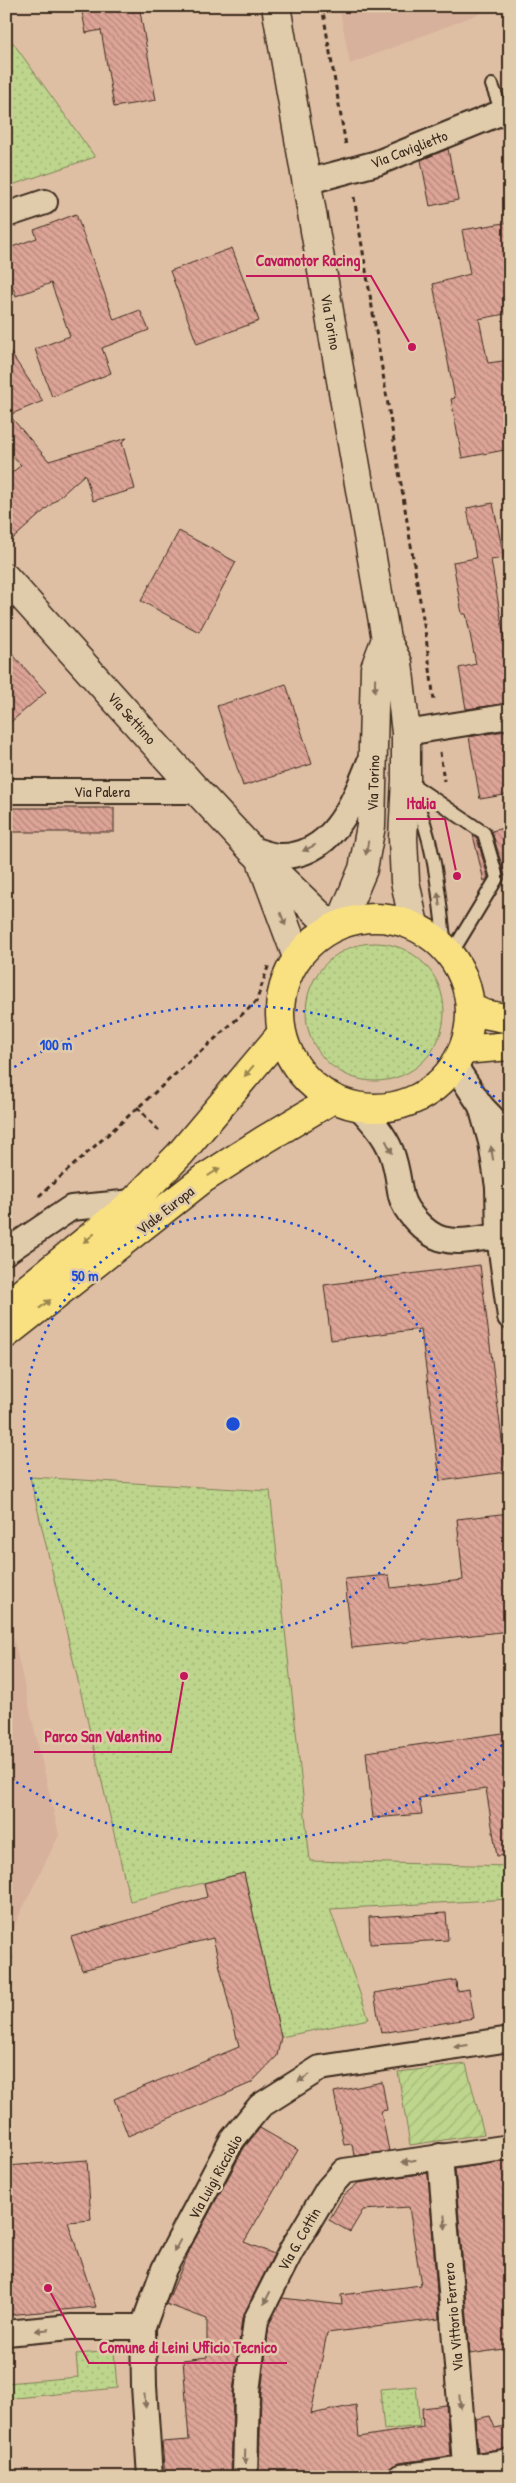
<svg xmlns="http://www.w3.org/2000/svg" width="516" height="2483" font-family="'Patrick Hand',sans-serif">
<defs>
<pattern id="grass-dots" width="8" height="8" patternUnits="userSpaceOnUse" patternTransform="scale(1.25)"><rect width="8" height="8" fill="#bdd58c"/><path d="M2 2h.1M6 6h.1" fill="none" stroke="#a3b778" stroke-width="1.8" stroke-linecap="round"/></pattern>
<pattern id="garden-furrows" width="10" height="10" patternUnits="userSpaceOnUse" patternTransform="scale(1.25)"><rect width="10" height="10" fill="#bdd58c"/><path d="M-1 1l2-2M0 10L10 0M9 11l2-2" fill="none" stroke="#a3b778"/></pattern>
<pattern id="building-back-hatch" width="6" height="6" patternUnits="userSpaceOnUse" patternTransform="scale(1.25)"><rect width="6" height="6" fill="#dda497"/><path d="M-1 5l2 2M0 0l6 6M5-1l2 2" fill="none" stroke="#b4867b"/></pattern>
</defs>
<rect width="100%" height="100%" fill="#dfbfa4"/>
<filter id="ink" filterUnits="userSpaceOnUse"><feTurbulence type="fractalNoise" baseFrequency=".02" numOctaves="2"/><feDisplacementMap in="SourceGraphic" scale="10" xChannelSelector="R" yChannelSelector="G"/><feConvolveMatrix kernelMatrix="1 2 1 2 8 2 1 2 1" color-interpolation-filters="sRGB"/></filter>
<g filter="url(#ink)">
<g fill="#d7b19b">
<polygon points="339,6 499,6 350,64"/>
<polygon points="6,1606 59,1835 6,1942"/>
</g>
<g fill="url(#grass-dots)" stroke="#7c8055">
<polygon points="6,33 95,157 6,187"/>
<circle cx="375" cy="1012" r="69"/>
<polygon points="30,1477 270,1491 310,1861 510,1866 510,1899 330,1909 369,2019 281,2037 244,1873 130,1901"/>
<polygon points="114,2351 117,2388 6,2399 6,2383 78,2377 76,2354"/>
<polygon points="416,2386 420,2426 384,2430 380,2389"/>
</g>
<polygon fill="url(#garden-furrows)" stroke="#7c8055" points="466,2064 484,2134 410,2145 398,2072"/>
<g fill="url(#building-back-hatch)" stroke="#3b2a1e">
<polygon points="81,6 139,6 156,100 114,107 101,30 86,33"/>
<polygon points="448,149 458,200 430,206 421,160"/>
<polygon points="76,214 114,320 140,310 149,330 102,348 111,373 52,397 35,349 70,336 51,283 16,296 6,269 6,249 37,238 34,230"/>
<polygon points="510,222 510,313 479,319 488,363 510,360 510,449 462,458 451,399 455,398 433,284 470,274 462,230"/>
<polygon points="232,248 259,321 197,344 170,271"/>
<polygon points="6,346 43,401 9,415 49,461 127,438 122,442 135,489 93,501 85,474 6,545 6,478 21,465 6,451"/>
<polygon points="493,503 504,558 491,560 510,672 510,703 466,709 459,668 476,664 466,614 462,614 453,562 476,558 467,508"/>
<polygon points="179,531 236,562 199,632 141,601"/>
<polygon points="6,647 46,692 6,726"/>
<polygon points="286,684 312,764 243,786 217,706"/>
<polygon points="510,730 510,794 480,799 469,737"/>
<rect x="6" y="808" width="108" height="24"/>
<polygon points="503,828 510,858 510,875 505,876 492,831"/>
<polygon points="473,835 477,838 488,877 486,880 484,881"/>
<polygon points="480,1265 506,1472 440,1481 421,1329 331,1340 324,1285"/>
<polygon points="510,1513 510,1631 352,1648 345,1579 389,1575 391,1588 463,1580 457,1519"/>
<polygon points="510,1732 510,1855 497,1856 486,1789 419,1798 422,1814 373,1818 366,1752"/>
<polygon points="244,1873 281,2037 277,2056 251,2083 128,2136 114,2099 239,2047 213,1938 82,1970 71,1937 207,1897 204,1883"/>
<polygon points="446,1913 448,1940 370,1944 369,1917"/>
<polygon points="456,1980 457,1991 469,1989 474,2018 381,2033 374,1993"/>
<polygon points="382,2082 387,2110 381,2111 389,2151 354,2156 352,2144 344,2145 334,2092"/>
<polygon points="260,2128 298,2150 244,2242 274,2254 242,2318 233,2392 231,2477 165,2477 162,2442 189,2440 183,2360 207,2357 207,2319 166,2304 192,2245 244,2148"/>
<polygon points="87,2160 91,2220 68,2222 96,2307 6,2315 6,2166"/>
<polygon points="507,2161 510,2177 510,2348 470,2354 455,2169"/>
<polygon points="428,2173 439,2319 327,2333 311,2414 356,2405 359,2437 423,2427 422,2408 446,2405 450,2456 398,2463 388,2470 335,2477 259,2477 261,2393 269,2324 282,2298 342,2305 341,2295 421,2285 409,2207 363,2210 350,2232 329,2220 343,2196 358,2183"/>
<polygon points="490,2416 495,2428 510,2425 510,2448 478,2452 475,2419"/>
</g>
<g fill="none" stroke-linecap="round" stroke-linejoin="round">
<defs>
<g id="lane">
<polyline points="492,85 502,112"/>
<polyline points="406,780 484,833 497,878 451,954"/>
<path d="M412,792C435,840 439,895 445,947"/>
</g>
<g id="street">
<polyline points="306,182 377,163 510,109"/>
<polyline points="6,215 45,202"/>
<polyline points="406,733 510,716"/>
<polyline points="6,791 197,791"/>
<path d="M251,849C259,851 269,855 277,856C332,859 353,803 370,761"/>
<polyline points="455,1066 481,1106 491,1142 498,1187 499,1236 510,1317"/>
<polyline points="481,1106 501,1127 510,1130"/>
<path d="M360,1108C372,1121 384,1134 391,1151C397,1166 398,1180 401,1196C405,1212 425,1234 442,1239C460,1244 481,1238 499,1236"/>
<polyline points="6,1252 71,1208 133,1202"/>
<polyline points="440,2156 466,2477"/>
<polyline points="6,2333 71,2327 143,2327"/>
<polyline points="150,2477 144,2386 143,2327 164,2269 232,2140 260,2106 320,2068 510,2039"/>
<polyline points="245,2477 247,2392 256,2320 291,2251 328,2189 344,2171 510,2147"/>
<polyline points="400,2477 510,2461"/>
</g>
<g id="secondary">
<polyline points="276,6 386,639 398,663 406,733 406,780 403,838 405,881 414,925"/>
<polyline points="6,578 197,791 251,849 332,927"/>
<polyline points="262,863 297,957"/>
<polyline points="340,924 363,869 371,826 375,668 386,639"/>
</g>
<g id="primary">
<circle cx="375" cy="1013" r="95"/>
<polyline points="471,1008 484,1014 510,1019"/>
<polyline points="463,1050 510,1046"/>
<polyline points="6,1306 133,1202 180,1154 281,1034"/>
<polyline points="6,1334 203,1179 264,1140 333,1099"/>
</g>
</defs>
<use href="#lane" stroke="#3b2a1e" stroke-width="16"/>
<use href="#street" stroke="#3b2a1e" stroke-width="28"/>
<use href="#secondary" stroke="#3b2a1e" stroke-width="31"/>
<use href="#primary" stroke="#3b2a1e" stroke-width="31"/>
<g stroke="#3b2a1e" stroke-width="3" stroke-dasharray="5 4" stroke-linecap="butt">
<polyline points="322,6 346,146"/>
<polyline points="354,197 426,637 434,701"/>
<polyline points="440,752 444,781"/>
<polyline points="468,965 475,980"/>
<polyline points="137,1107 161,1133"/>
<polyline points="39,1196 256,1002 269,964"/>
<polyline points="6,1947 12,1959"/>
</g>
<use href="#lane" stroke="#e0cbaa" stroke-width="12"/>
<use href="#street" stroke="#e0cbaa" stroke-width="24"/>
<use href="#secondary" stroke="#e0cbaa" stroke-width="28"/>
<use href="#primary" stroke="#f9e181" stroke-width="28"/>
</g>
<defs><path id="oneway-solid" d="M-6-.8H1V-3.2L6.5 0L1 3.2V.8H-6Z" transform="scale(1.25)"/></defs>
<g fill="#85725d">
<use href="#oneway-solid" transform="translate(375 685) rotate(91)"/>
<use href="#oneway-solid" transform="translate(309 848) rotate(154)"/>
<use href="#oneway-solid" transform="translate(367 848) rotate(100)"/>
<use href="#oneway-solid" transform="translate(439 899) rotate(-97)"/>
<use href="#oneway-solid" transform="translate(283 919) rotate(69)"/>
<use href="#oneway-solid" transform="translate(389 1147) rotate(63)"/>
<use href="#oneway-solid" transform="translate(492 1153) rotate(-99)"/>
<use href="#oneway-solid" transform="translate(461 2046) rotate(172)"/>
<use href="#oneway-solid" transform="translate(304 2078) rotate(148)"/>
<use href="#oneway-solid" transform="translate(409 2161) rotate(171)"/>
<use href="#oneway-solid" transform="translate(445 2222) rotate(85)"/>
<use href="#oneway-solid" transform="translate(177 2246) rotate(118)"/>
<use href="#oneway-solid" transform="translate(267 2298) rotate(117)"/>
<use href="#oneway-solid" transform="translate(42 2330) rotate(174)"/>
<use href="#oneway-solid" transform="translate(145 2401) rotate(85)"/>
<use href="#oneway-solid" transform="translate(460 2402) rotate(85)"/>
<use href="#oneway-solid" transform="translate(245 2457) rotate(92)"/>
</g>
<g fill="#9a8650">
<use href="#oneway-solid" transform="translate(249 1071) rotate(130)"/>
<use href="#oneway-solid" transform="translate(214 1172) rotate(-33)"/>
<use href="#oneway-solid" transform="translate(89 1238) rotate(141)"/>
<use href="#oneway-solid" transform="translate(45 1304) rotate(-38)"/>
</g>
</g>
<g fill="none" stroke="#1d4ed8" stroke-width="2.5" stroke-dasharray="2.5 5">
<circle cx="233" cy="1424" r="209"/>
<path d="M508 1740A419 419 0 0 1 8 1777M8 1071A419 419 0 0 1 508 1108"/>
</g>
<g text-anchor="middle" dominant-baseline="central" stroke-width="5" stroke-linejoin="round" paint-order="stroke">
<g font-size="15" fill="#3b2a1e" stroke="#e0cbaa">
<text transform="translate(409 149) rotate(-21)">Via Caviglietto</text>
<text transform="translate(331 322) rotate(80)">Via Torino</text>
<text transform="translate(132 718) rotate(48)">Via Settimo</text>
<text transform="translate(373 783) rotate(-88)">Via Torino</text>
<text x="102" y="791">Via Palera</text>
<text transform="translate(165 1210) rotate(-38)">Viale Europa</text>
<text transform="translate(215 2177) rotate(-61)">Via Luigi Ricciolio</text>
<text transform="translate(299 2239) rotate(-60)">Via G. Cottin</text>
<text transform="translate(453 2317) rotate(-95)">Via Vittorio Ferrero</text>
</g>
</g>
<circle cx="233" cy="1424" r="8" fill="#1d4ed8" stroke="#e0cbaa" stroke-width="2.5"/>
<g font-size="15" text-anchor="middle" font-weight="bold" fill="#1d4ed8" stroke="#e0cbaa" stroke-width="5" stroke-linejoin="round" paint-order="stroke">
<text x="56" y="1050">100 m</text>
<text x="85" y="1281">50 m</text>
</g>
<path fill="none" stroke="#c2185b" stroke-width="2" d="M412 347L371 276H246M457 876L445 819H396M184 1676L171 1752H34M48 2288L89 2363H287"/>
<g fill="#c2185b" stroke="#e0cbaa" stroke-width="2">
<circle cx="412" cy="347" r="5"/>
<circle cx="457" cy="876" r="5"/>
<circle cx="184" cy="1676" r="5"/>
<circle cx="48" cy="2288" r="5"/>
</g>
<g font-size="16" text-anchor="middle" font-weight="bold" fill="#c2185b" stroke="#e0cbaa" stroke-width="5" stroke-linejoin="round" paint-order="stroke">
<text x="308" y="266">Cavamotor Racing</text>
<text x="421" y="809">Italia</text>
<text x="103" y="1742">Parco San Valentino</text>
<text x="188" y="2353">Comune di Leini Ufficio Tecnico</text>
</g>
<rect width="516" height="2483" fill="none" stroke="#e0cbaa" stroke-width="25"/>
<rect x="12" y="12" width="491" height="2458" fill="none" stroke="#3b2a1e" stroke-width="2" filter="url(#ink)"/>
</svg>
